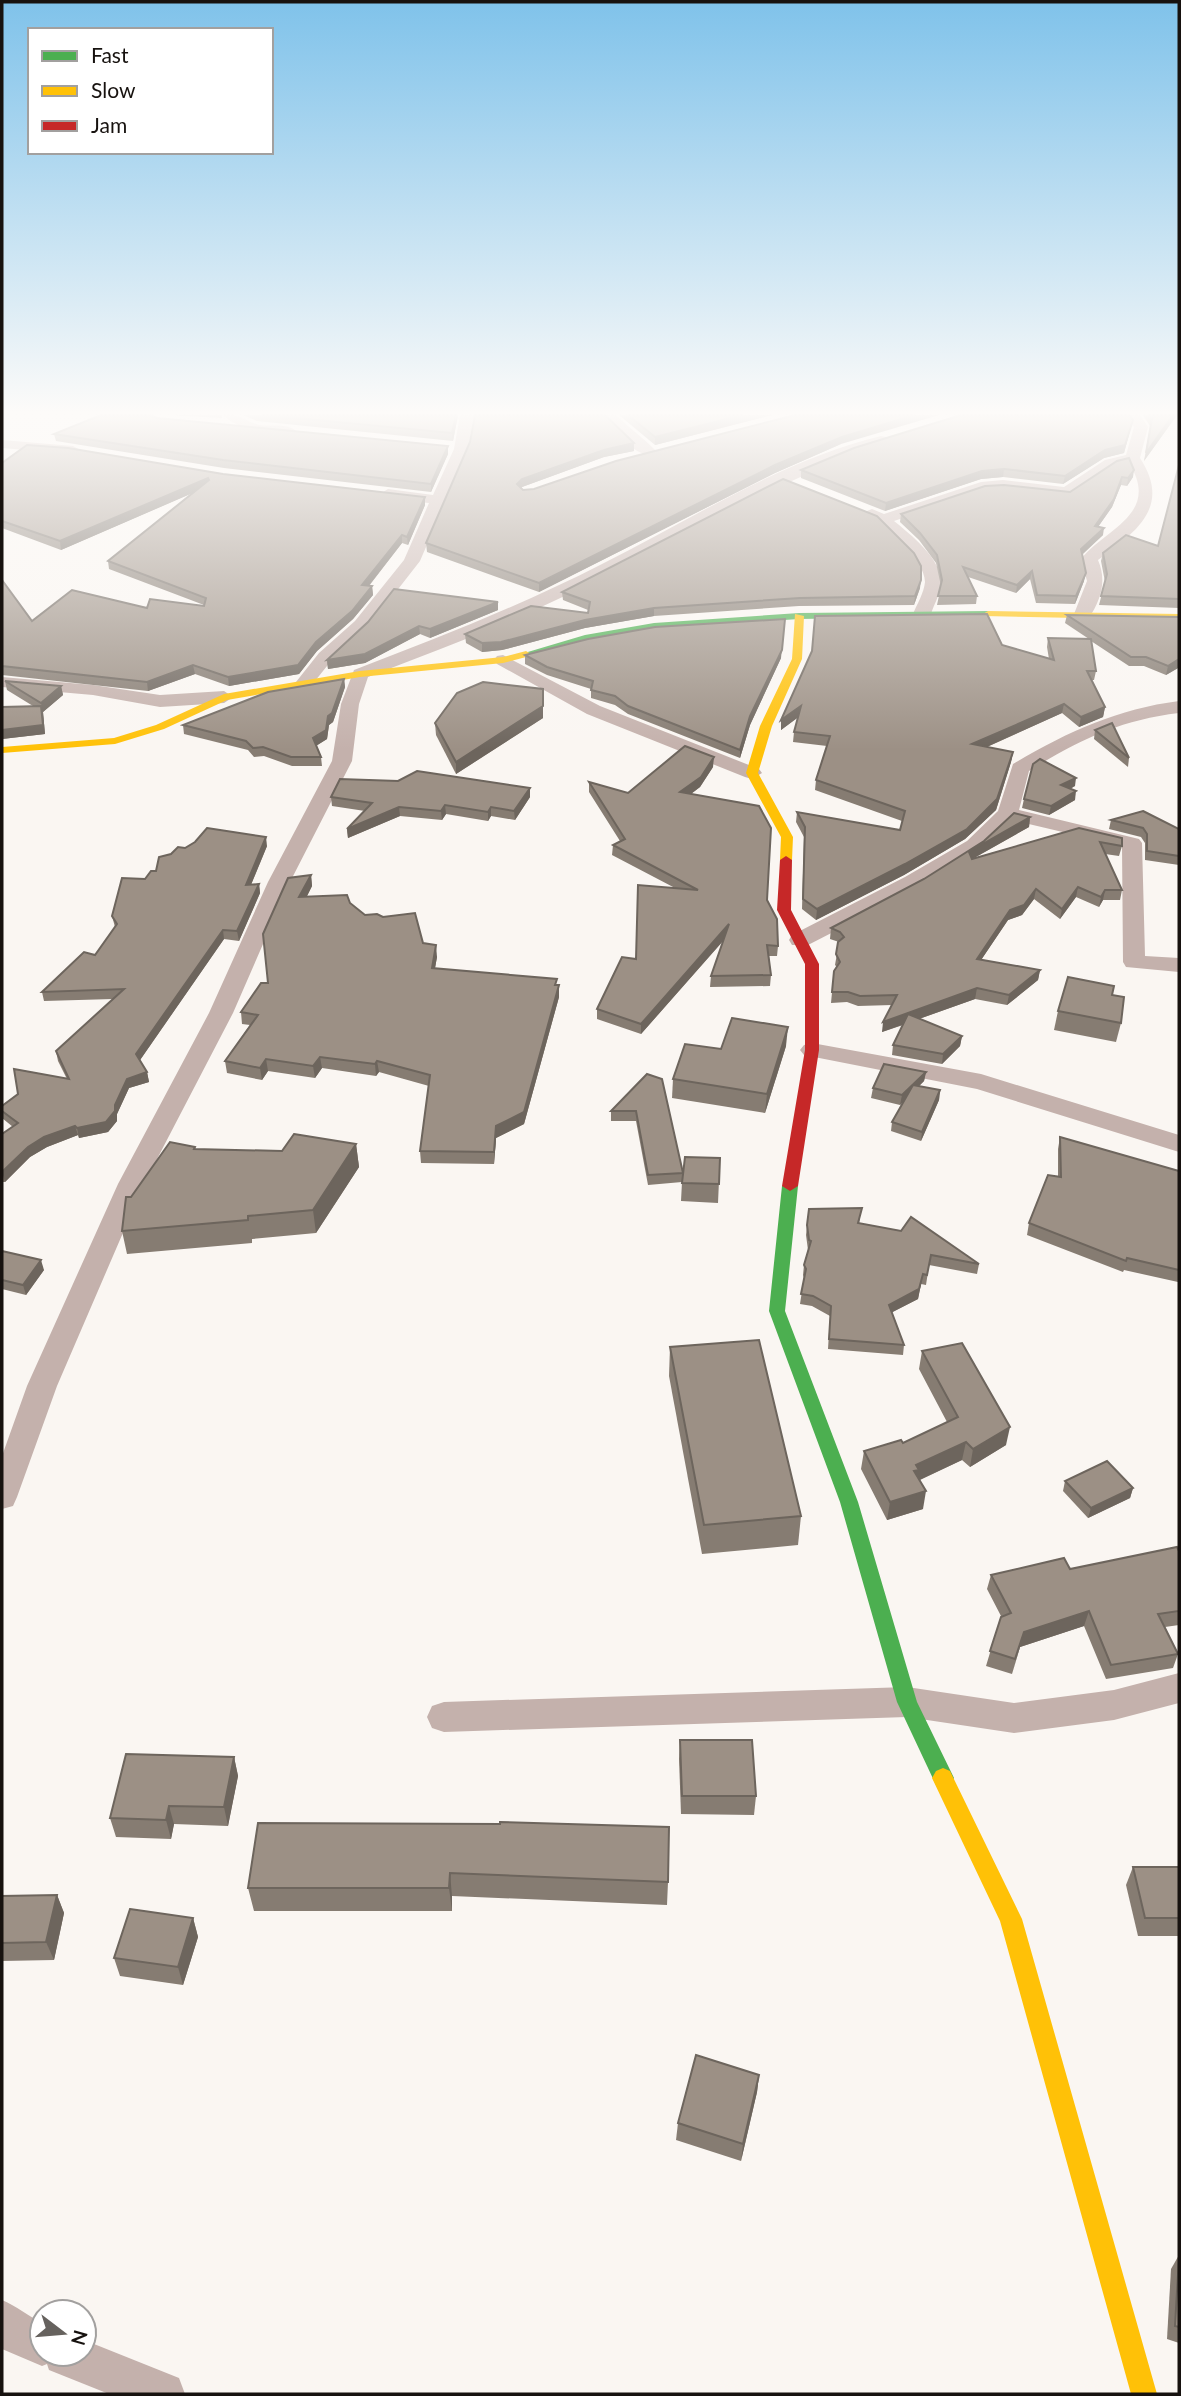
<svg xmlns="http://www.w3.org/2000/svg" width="1181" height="2396" font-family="Lato,sans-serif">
<rect width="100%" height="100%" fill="#faf6f2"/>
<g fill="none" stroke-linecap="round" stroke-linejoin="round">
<g fill="#c4b1ac" fill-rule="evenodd">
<path d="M223,415C240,414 241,419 256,424C269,428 285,422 296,431C281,444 236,428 223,415Z"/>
<polygon points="460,415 474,415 468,449 420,561 367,629 331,661 311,686 299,686 296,682 319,653 355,621 404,560 429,503 388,499 380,494 388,489 433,495 454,449"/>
<path d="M602,415H616C629,428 645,439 657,452L655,455C636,459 613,429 602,415Z"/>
<path d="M1126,415H1140L1148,427L1140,458C1172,507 1136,532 1098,560C1107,581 1101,599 1089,618H1077L1074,614L1087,581L1081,559C1106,528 1161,514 1129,463L1115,466L1067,497L1003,490L983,491L894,521C910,534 941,558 941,582C941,593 934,604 931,614L928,618H916L913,614C917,604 924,593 925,582C925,559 885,527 867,517L864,514L867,511L872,509L884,514L981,482L1003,480L1064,487L1105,460L1126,455L1134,427Z"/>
<path d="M881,436L886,437L888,440L886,443C778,480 681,538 579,589C511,623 439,650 368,677L359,704L352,761L290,882L233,1013L144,1184L57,1386L17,1497L13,1506L2,1509V1456L27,1386L118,1184L209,1013L268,882L332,761L341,704L354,670C438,638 522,605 602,564C692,519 782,460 881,436Z"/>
<polygon points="2,440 73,446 80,450 73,454 2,448"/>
<polygon points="503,655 600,706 759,769 762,773 752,779 745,777 587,714 497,664 494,660 497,656"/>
<polygon points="2,677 93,685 160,695 224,691 233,697 224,703 160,707 93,695 2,687"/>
<path d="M1179,701V713C1120,720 1079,740 1029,771L1019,810L1139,839L1142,843L1145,956L1179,958V972L1126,967L1123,962L1122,846L1012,820L981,849L921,887L808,945H792L789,940L792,935L905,877L967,841L998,811L1013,764C1067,732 1117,709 1179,701Z"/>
<polygon points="812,1043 981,1074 1179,1135 1179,1152 977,1089 804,1055 800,1050 804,1045"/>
<polygon points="1179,1673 1179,1703 1114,1720 1014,1733 907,1717 444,1732 432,1728 427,1717 432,1706 444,1702 907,1687 1014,1703 1114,1690"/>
<path d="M2,2300C17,2306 27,2316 42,2322V2354H84V2340L179,2378L185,2394H109L49,2370L47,2364L42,2366L2,2349Z"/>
</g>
<g fill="#4caf50" fill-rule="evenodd">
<polygon points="988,611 993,614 992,616 799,619 654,629 586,641 526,657 521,654 585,635 654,623 799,613"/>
<polygon points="790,1181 798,1186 785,1311 858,1502 917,1702 954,1778 950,1785 943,1788 936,1785 897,1702 840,1502 769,1311 782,1186"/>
</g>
<g fill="#ffc107" fill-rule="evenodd">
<polygon points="988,611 1179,614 1179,620 984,616 983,614"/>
<polygon points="795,614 804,616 802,659 772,726 758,773 793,837 792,860 786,864 780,860 781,837 746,773 760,726 792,659"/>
<polygon points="526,651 531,654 530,656 503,663 360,677 227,700 164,729 115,744 2,753 2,747 114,738 156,725 224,694 360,671 503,657"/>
<polygon points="943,1768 950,1771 1022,1919 1157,2394 1131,2394 1000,1921 932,1778 936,1771"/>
</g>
<polygon fill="#c62828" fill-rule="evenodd" points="786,856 792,860 791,910 819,964 819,1050 798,1186 790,1191 782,1186 805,1050 805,964 777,910 780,860"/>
</g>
<g fill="#867c72">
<polygon points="170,415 222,415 222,418"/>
<polygon points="243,415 458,415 453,441 257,421"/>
<polygon points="619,415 772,415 655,445"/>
<polygon points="1143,415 1177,415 1144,461 1150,426"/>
<polygon points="157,418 448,454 431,492 224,468 56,441 54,434"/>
<polygon points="1131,427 1124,453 1104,458 1063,484 1003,477 981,479 885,511 801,478 801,470"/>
<polygon points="470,442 634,443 634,451 604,457 522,487 521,488 523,490 534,489 841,444 775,473 539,592 427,552 426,543"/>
<polygon points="1117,461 1133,477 1127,486 1121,485 1112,507 1098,527 1103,535 1082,555 1084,581 1075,604 1036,603 1030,579 1016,593 968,577 977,596 976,604 937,605 941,586 936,563 919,540 900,522 901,514 1070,492"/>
<polygon points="2,463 223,474 425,497 425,505 408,545 402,543 369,586 372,586 373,595 353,619 317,651 299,674 229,686 195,674 148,691 2,675 2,580 32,621 147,608 204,605 109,569 108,561 192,493 61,550 2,528"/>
<polygon points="1179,465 1179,608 1099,605 1105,582 1101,561 1103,553 1158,546"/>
<polygon points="920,588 914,605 799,606 654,616 585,628 502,650 482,652 466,643 465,634 588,613 588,610 563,600 562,592"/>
<polygon points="498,602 498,610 430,638 420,634 365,663 328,669 327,660 368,622"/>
<polygon points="1067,615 1179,617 1179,670 1178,668 1166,675 1144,666 1129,666 1091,641 1096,671 1094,680 1091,680 1105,707 1103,717 1079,727 1062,713 987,747 1013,752 1011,762 996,810 965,839 904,875 816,920 802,909 804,837 796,822 797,812 900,830 902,821 815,790 816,780 827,746 793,742 794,732 798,717 781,730 781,720 1002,645 1049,659 1047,647 1048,638 1089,639 1065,623"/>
<polygon points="525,655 781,658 750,725 740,758 628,714 615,705 591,698 591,689 547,675 525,664"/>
<polygon points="344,679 345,687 333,722 329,725 327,739 316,746 321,757 322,766 292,766 264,756 254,757 248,750 184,734 183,725"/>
<polygon points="5,681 61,686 63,695 43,712 45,734 2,739 2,707 33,706 7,690"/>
<polygon points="543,718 456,774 436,735 435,723"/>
<polygon points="1095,730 1129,758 1128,767 1094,739"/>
<polygon points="713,767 700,787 691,794 767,900 778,946 777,956 769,956 771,975 770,986 710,987 711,976 724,940 641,1034 597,1019 597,1009 636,959 675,888 612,855 613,845 620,841 589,792 589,782 628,793"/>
<polygon points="1075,786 1070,789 1075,800 1049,815 1022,808 1024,799"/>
<polygon points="331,797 530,797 515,820 491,816 488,821 446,814 442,820 400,816 348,838 347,829 365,811 332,806"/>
<polygon points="1030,817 1029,827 974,858 1079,828 1122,846 1119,856 1105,854 1122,890 1120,900 1103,900 1099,907 1076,897 1060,919 1034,899 1022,915 1008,920 981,960 1040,970 1038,980 1007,1005 975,999 919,1019 962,1036 960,1046 942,1064 892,1055 893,1045 903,1025 882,1032 892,1005 858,1006 847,1002 831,1003 834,971 837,967 835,965 839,942 830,939 831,928 924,879"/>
<polygon points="1111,820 1179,829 1179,865 1145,860 1145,843 1141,837 1109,829"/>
<polygon points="267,846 251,885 259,884 260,893 239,941 224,939 140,1060 147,1072 149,1082 129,1088 117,1114 117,1121 108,1132 79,1138 78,1135 47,1147 30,1157 5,1182 2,1182 2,1134 13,1127 2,1118 2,1106 67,1079 58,1061 56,1051 113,999 44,1001 42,992 95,955 115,927 112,916 145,879 156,871 171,854 185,848"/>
<polygon points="311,875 312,886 307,896 350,903 365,915 423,943 437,957 435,968 559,985 559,997 524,1124 496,1138 494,1164 421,1163 420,1151 429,1086 379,1072 376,1076 322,1068 315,1078 268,1071 262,1080 227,1073 225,1061 250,1025 242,1024 241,1012 268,983"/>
<polygon points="1112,995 1121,1023 1116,1042 1054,1030 1058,1011"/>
<polygon points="786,1046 765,1113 672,1098 673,1079 721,1049"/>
<polygon points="926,1072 924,1081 919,1086 940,1090 939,1100 921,1141 891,1131 892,1122 903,1102 900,1105 871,1098 873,1088"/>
<polygon points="647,1074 683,1173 720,1158 718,1203 681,1201 682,1182 648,1185 636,1121 611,1121 611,1111"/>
<polygon points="1060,1137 1179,1171 1179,1277 1178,1282 1124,1270 1123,1272 1027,1235 1029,1223 1058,1177 1058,1149"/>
<polygon points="356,1144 359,1167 316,1233 252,1239 252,1243 127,1254 122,1231 131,1197 196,1149 282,1151"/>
<polygon points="809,1209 860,1218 859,1223 979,1264 977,1274 929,1265 926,1285 921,1284 918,1299 892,1312 904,1345 903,1355 828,1349 830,1316 812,1306 800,1304 804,1278 803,1275 804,1265 808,1250 806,1235"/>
<polygon points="2,1251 44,1270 26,1295 2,1289"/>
<polygon points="670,1347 801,1516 798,1545 702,1554 669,1376"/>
<polygon points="922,1351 1006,1445 970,1467 962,1460 920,1480 923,1509 887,1520 861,1469 864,1451 903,1443 947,1422 919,1369"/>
<polygon points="1065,1481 1133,1488 1130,1498 1088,1518 1063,1491"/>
<polygon points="1179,1551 1179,1625 1165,1627 1178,1654 1173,1668 1106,1679 1084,1626 1020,1647 1012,1674 986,1666 1001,1616 987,1589 991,1575 1070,1569"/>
<polygon points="680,1740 756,1796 754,1815 681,1814 679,1759"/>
<polygon points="234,1757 238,1776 228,1826 174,1824 171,1839 116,1837 110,1818"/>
<polygon points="258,1823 668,1882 667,1905 452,1896 452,1911 254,1911 248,1888"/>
<polygon points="1133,1867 1179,1867 1179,1936 1138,1936 1126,1885"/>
<polygon points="57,1895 64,1913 54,1960 2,1961 2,1896"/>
<polygon points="193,1918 198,1937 183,1985 120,1976 114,1958"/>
<polygon points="759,2075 757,2092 741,2161 676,2140 678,2123"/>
<polygon points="1179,2255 1179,2343 1167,2339 1171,2269"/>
</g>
<g fill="#6d655d">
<polygon points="456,415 458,415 453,441 452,433"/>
<polygon points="743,415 772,415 655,445 655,437"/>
<polygon points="915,415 939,415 841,444 775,473 539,592 539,583 775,465 842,437"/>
<polygon points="1173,415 1177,415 1144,461 1146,453"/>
<polygon points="1133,420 1124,453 1104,458 1063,484 1065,476"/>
<polygon points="634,443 634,451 604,457 522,487 517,492 517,484 522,479 604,450"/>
<polygon points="448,446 448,454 431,492 431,484"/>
<polygon points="1004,469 1003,477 981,479 885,511 886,503 982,471"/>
<polygon points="1134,470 1133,477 1127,486 1128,478"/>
<polygon points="1122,477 1121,485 1112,507 1093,534 1095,526"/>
<polygon points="208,478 209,486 61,550 60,541"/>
<polygon points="425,497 425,505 408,545 407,537"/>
<polygon points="1104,528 1103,535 1079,557 1081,549"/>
<polygon points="402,535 402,543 363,593 362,585"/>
<polygon points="1032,571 1030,579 1016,593 1017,585"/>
<polygon points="1086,573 1084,581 1075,604 1076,596"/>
<polygon points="921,580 920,588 914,605 915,596"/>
<polygon points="372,586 373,595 353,619 317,651 299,674 229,686 228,677 316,642"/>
<polygon points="498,602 498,610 430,638 430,629"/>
<polygon points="654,608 654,616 585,628 502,650 482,652 482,643 585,620"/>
<polygon points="785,619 781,658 750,725 740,758 740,750 750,716"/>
<polygon points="419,626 420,634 365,663 328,669 327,660"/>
<polygon points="1179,659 1178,668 1166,675 1168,666"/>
<polygon points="193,665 195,674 148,691 147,682"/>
<polygon points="344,679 345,687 333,722 329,725 327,739 314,747 313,738 328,716"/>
<polygon points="61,686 63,695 43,712 45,734 2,739 2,730 42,708 41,703"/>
<polygon points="543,689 543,718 456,774 456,762"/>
<polygon points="1064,704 1062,713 971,754 972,744"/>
<polygon points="801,706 800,716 781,730 781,720"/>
<polygon points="1105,707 1103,717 1079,727 1081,717"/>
<polygon points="1013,752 1011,762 996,810 965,839 904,875 816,920 817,909"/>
<polygon points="714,757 713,767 700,787 680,802 680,792"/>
<polygon points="1076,778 1075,786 1060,794 1061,785"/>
<polygon points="530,788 530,797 515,820 514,811"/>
<polygon points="1076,791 1075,800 1049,815 1051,806"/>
<polygon points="445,805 446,814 442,820 441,811"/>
<polygon points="399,807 400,816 348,838 347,829"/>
<polygon points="491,807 491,816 488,821 488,812"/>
<polygon points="1030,817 1029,827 967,862 969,852"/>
<polygon points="266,837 267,846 247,894 246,885"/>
<polygon points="311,875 312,886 301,908 299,897"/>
<polygon points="259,884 260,893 239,941 237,931"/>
<polygon points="1078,887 1076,897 1060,919 1062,909"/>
<polygon points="1036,889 1034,899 1022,915 1008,920 975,969 977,959 1010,910"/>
<polygon points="1105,890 1103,900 1099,907 1101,897"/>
<polygon points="729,924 729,934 641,1034 641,1024"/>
<polygon points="223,930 224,939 138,1063 136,1054"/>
<polygon points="436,945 437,957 433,979 432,968"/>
<polygon points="1040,970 1038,980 1007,1005 1009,995"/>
<polygon points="559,985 559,997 524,1124 496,1138 494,1164 494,1152 496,1126"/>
<polygon points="977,988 975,999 882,1032 883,1022"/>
<polygon points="788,1027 786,1046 765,1113 767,1094"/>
<polygon points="962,1036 960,1046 942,1064 943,1054"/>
<polygon points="320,1057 322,1068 315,1078 313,1066"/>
<polygon points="266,1059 268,1071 262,1080 260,1068"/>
<polygon points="377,1061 379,1072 376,1076 375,1064"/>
<polygon points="147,1072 149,1082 129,1088 117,1114 117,1121 108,1132 79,1138 77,1128 115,1105 127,1079"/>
<polygon points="926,1072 924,1081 900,1105 902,1095"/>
<polygon points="940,1090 939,1100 921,1141 922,1132"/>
<polygon points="75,1126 78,1135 47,1147 30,1157 5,1182 2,1172 28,1147 44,1137"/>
<polygon points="356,1144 359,1167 316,1233 313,1210"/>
<polygon points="41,1260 44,1270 26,1295 23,1285"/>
<polygon points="923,1274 918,1299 887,1315 889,1305"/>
<polygon points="1010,1427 1006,1445 970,1467 973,1449"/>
<polygon points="966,1442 962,1460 917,1481 914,1471 916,1465"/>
<polygon points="1133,1488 1130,1498 1088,1518 1091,1508"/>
<polygon points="926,1491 923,1509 887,1520 890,1502"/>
<polygon points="1089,1611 1084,1626 1020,1647 1012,1674 1024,1632"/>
<polygon points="234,1757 238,1776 228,1826 224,1807"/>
<polygon points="169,1806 174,1824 171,1839 166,1820"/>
<polygon points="450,1873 452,1896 452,1911 449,1888"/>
<polygon points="57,1895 64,1913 54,1960 46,1942"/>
<polygon points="193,1918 198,1937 183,1985 178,1967"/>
<polygon points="759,2075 757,2092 741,2161 743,2144"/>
</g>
<g fill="#9c9085" stroke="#6d655d" stroke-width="2">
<polygon points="101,415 149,415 157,418 448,446 431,484 223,460 54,434"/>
<polygon points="263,415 456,415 452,433"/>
<polygon points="475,415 605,415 634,443 604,450 522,479 517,484 523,490 534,489 616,461 795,415 915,415 842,437 775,465 539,583 426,543 470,442"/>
<polygon points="628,415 743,415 655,437"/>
<polygon points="961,415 1129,415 1133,420 1125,445 1105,450 1065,476 1004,469 982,471 886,503 801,470 854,448"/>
<polygon points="1149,415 1173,415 1146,453 1152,418"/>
<polygon points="27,445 68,448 223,474 425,497 407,537 402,535 362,585 372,586 352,611 316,642 298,665 228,677 193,665 147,682 2,666 2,580 32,621 72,590 147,608 150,599 204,606 206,598 108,561 209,480 208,478 60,541 2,521 2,463"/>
<polygon points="1129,458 1134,470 1128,478 1122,477 1114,499 1095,526 1104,528 1081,549 1086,573 1076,596 1037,595 1032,571 1017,585 963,567 977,596 938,596 942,580 937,555 920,533 901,514 985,486 1004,485 1070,492 1117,461"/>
<polygon points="1179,465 1179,599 1101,596 1107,574 1103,553 1126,535 1158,546"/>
<polygon points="783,479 877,516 914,553 921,566 921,580 915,596 800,598 654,608 585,620 501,642 482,643 465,634 531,606 588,613 590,602 562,592"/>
<polygon points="394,589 498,602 430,629 419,626 365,654 327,660 368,622"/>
<polygon points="987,614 1002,645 1054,660 1048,638 1091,639 1096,671 1087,671 1105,707 1081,717 1064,704 972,744 1013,752 997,799 967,829 905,864 817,909 803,899 805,827 797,812 900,830 905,811 816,780 830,736 794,732 801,706 781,720 812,651 815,616"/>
<polygon points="1067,615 1179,617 1179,659 1168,666 1146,657 1131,657"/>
<polygon points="785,619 782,650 750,716 740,750 628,706 615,696 591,690 593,681 547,667 525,655 588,639 655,627"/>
<polygon points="344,679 332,713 328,716 326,730 313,738 321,757 291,757 263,747 253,748 246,741 183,725 268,692"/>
<polygon points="5,681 61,686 41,703"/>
<polygon points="483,682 543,689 543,706 456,762 435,723 457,693"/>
<polygon points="41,706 43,725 2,730 2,707"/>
<polygon points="1112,723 1129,758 1095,730"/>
<polygon points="685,746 714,757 701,777 680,792 759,806 771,828 767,900 777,919 778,946 767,945 771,975 711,976 729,924 641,1024 597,1009 622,957 636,959 638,885 698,890 613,845 625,839 589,782 628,793"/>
<polygon points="1040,759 1076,778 1061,785 1076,791 1051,806 1024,799 1033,764"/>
<polygon points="417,771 530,788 514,811 491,807 488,812 445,805 441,811 399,807 347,829 372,803 331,797 340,779 398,781"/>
<polygon points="1143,811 1179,829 1179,856 1147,851 1147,834 1143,828 1111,820"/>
<polygon points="1014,813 1030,817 969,852 972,859 1079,828 1122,838 1122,846 1100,842 1122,890 1105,890 1101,897 1078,887 1062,909 1036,889 1024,905 1010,910 977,959 1040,970 1009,995 977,988 883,1022 897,995 860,996 848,992 832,992 834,971 840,962 836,954 838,942 844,937 840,932 831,928 924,879 984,841"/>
<polygon points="207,828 266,837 246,885 259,884 237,931 223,930 136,1054 147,1072 127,1079 115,1105 115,1111 106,1122 77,1128 75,1126 44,1137 28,1147 2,1172 2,1134 18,1123 2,1111 2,1106 18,1094 14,1069 69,1079 56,1051 124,989 42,992 84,952 95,955 117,924 112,916 122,878 145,879 151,871 156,871 159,857 171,854 178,847 185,848 195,842"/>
<polygon points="311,875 299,897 347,895 350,903 365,915 377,914 383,917 415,913 423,943 436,945 432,968 557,979 555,985 559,985 524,1112 496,1126 494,1152 420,1151 430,1075 377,1061 375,1064 320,1057 313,1066 266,1059 260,1068 225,1061 258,1015 241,1012 261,983 268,983 263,934 288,878"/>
<polygon points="1068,977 1114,986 1112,995 1124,997 1121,1023 1058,1011"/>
<polygon points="908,1014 962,1036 943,1054 893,1045"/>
<polygon points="732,1018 788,1027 767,1094 673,1079 685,1044 721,1049"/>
<polygon points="884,1064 926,1072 902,1095 873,1088"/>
<polygon points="647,1074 662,1079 683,1173 648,1175 636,1111 611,1111"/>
<polygon points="913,1085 940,1090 922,1132 892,1122"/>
<polygon points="294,1134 356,1144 313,1210 248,1216 248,1220 122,1231 126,1197 131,1197 170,1142 195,1147 194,1149 282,1151"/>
<polygon points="1060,1137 1179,1171 1179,1270 1127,1258 1126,1261 1029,1223 1048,1175 1061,1177"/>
<polygon points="685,1157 720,1158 719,1184 682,1183"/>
<polygon points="862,1208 858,1223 901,1231 911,1217 979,1264 931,1255 927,1275 923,1274 919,1289 889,1305 904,1345 829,1339 831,1306 813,1296 801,1294 806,1269 804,1265 811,1241 809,1240 807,1225 809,1209"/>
<polygon points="2,1251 41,1260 23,1285 2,1280"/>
<polygon points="759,1340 801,1516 704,1525 670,1347"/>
<polygon points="962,1343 1010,1427 973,1449 966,1442 916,1465 919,1470 914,1471 926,1491 890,1502 864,1451 901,1440 903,1443 958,1417 922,1351"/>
<polygon points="1107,1461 1133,1488 1091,1508 1065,1481"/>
<polygon points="1177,1547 1179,1551 1179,1611 1158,1614 1178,1654 1111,1665 1089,1611 1024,1632 1015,1659 990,1651 1001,1617 1011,1613 991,1575 1064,1558 1070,1569"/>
<polygon points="680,1740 752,1740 756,1796 682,1796"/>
<polygon points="126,1754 234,1757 224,1807 169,1806 166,1820 110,1818"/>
<polygon points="500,1822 669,1827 668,1882 450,1873 449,1888 248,1888 258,1823 500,1824"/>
<polygon points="1133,1867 1179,1867 1179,1918 1145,1918"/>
<polygon points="57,1895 46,1942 2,1943 2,1896"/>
<polygon points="130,1909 193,1918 178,1967 114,1958"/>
<polygon points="696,2055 759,2075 743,2144 678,2123"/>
<polygon points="1179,2257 1179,2327 1175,2326"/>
</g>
<linearGradient id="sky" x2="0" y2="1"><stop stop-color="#7fc2ea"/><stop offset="0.55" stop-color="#fdfbf9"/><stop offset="1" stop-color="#fdfbf9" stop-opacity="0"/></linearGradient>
<rect width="1181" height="750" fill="url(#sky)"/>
<rect width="1181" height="2396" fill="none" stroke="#17120f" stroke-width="7"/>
<rect x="28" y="28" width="245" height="126" fill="#ffffff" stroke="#a2a09f" stroke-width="2"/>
<rect x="42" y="51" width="35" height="10" fill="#4caf50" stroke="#a2a09f" stroke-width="2"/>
<text x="91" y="63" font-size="21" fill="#17120f">Fast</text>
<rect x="42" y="86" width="35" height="10" fill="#ffc107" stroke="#a2a09f" stroke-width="2"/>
<text x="91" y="98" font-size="21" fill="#17120f">Slow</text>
<rect x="42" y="121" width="35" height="10" fill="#c62828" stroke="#a2a09f" stroke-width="2"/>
<text x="91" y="133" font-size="21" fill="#17120f">Jam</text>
<g transform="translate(63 2333) rotate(106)"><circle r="33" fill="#ffffff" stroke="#a2a09f" stroke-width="2"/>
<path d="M0-5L12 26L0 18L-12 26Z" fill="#66625e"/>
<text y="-10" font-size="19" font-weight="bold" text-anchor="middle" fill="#17120f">N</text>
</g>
</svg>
